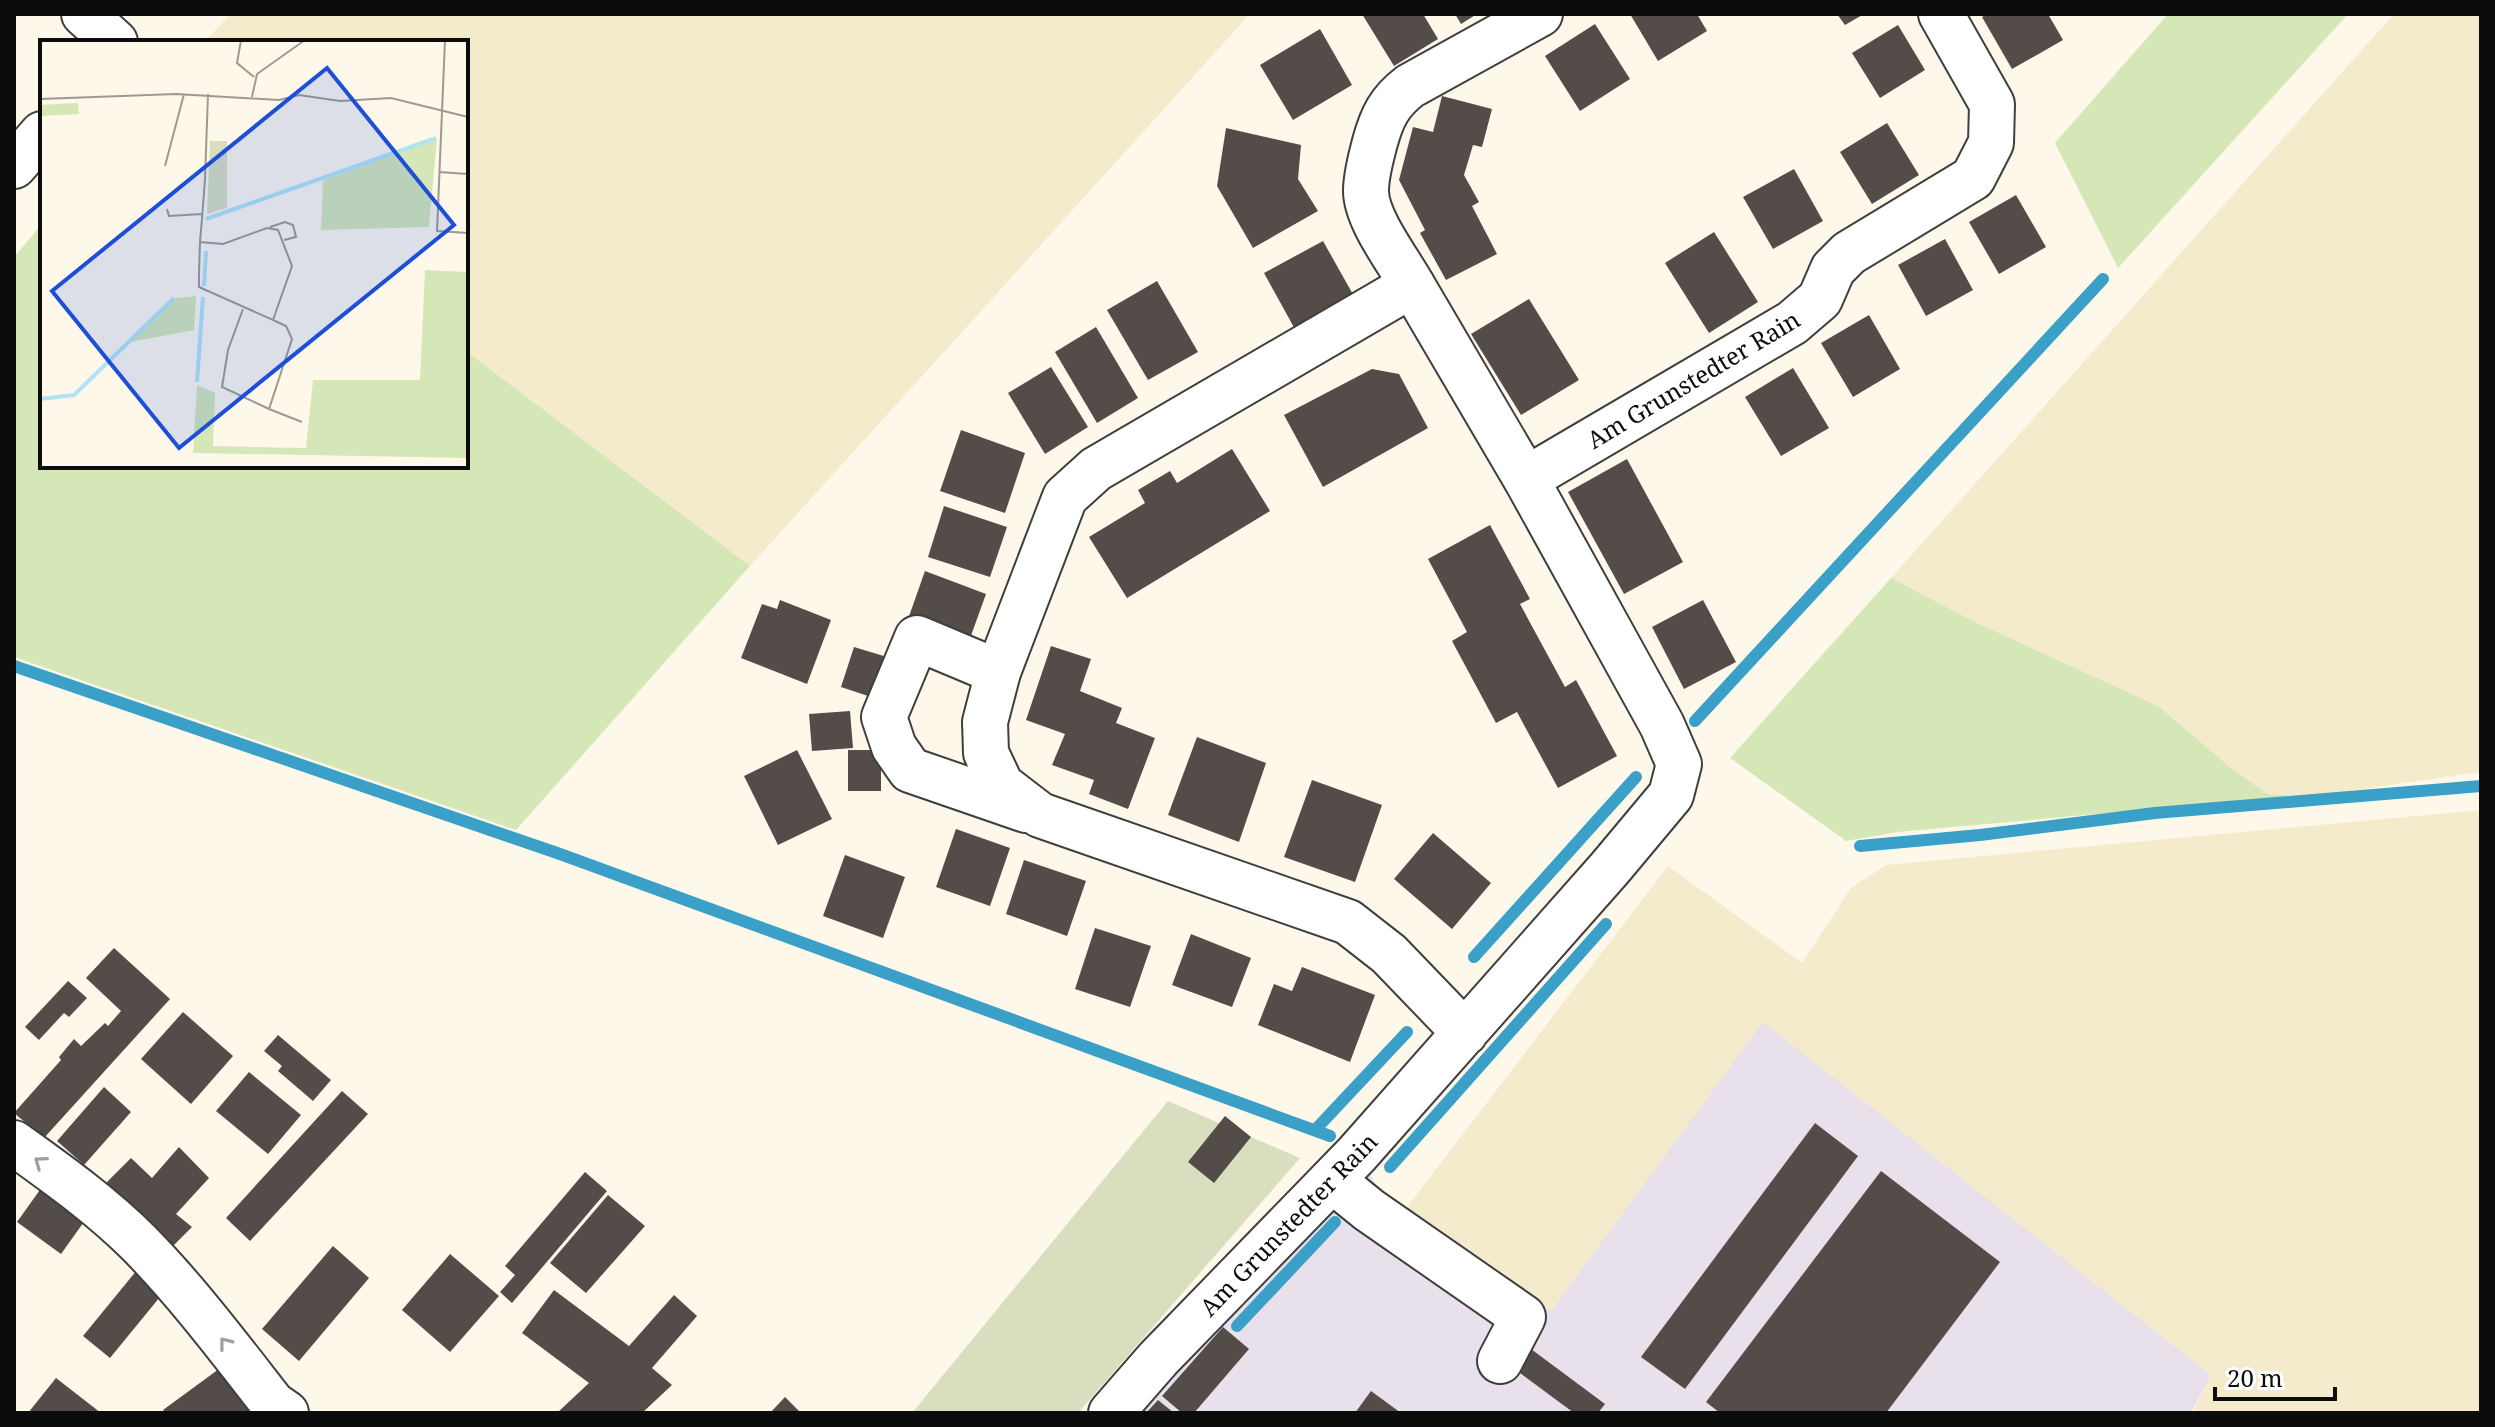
<svg xmlns="http://www.w3.org/2000/svg" width="2495" height="1427" font-family="'Noto Serif',serif">
<rect width="100%" height="100%" fill="#fef8eb"/>
<polygon fill="#e8e0ea" points="1763,1021 2211,1375 2191,1413 1132,1413 1160,1381 1370,1173 1386,1206 1551,1311"/>
<g fill="#f3ebcc">
<polygon points="231,14 1250,14 750,566 466,351 466,42 204,42"/>
<polygon points="2394,14 2481,14 2481,772 2342,792 2295,796 2267,794 2230,767 2158,706 1975,622 1891,578"/>
<polygon points="2481,810 2481,1413 2199,1413 2194,1409 2211,1375 1763,1022 1551,1311 1401,1215 1668,866 1802,963 1851,888 1886,865"/>
</g>
<g fill="#d5e7b6">
<polygon points="2168,14 2348,14 2118,268 2055,143"/>
<polygon points="42,224 42,466 466,466 466,351 750,566 516,830 14,657 14,257"/>
<polygon points="1891,578 1975,622 2158,706 2230,767 2267,794 2295,796 1898,832 1846,841 1730,758"/>
</g>
<polygon fill="#d8debe" points="1168,1101 1300,1158 1078,1413 912,1413"/>
<g fill="none" stroke-linecap="round" stroke-linejoin="round">
<g stroke="#3ba0c8" stroke-width="12">
<polyline points="14,666 560,854 1330,1136"/>
<polyline points="1695,721 2103,279"/>
<polyline points="1860,846 1980,835 2155,813 2481,786"/>
<polyline points="1474,957 1636,777"/>
<polyline points="1316,1129 1407,1032"/>
<polyline points="1390,1167 1606,924"/>
<polyline points="1237,1326 1335,1222"/>
</g>
</g>
<g fill="#544c48">
<polygon points="1362,14 1423,14 1438,39 1394,66"/>
<polygon points="1455,14 1477,14 1461,24"/>
<polygon points="1630,14 1697,14 1707,31 1658,61"/>
<polygon points="1837,14 1864,14 1845,25"/>
<polygon points="1988,14 2048,14 2063,40 2012,69 1982,17"/>
<polygon points="1595,24 1630,79 1580,111 1545,56"/>
<polygon points="1898,25 1925,70 1880,98 1852,53"/>
<polygon points="1320,29 1352,85 1293,120 1260,65"/>
<polygon points="1442,96 1492,109 1482,147 1473,145 1464,175 1479,202 1472,206 1497,254 1446,280 1420,233 1425,230 1399,180 1413,127 1433,132"/>
<polygon points="1887,123 1919,175 1872,204 1840,152"/>
<polygon points="1226,128 1301,145 1298,179 1318,211 1253,248 1217,186"/>
<polygon points="1794,169 1823,221 1773,249 1743,197"/>
<polygon points="2016,195 2046,247 1999,274 1969,222"/>
<polygon points="1714,232 1758,302 1709,333 1665,263"/>
<polygon points="1945,239 1973,290 1926,316 1898,265"/>
<polygon points="1323,241 1355,298 1296,331 1264,273"/>
<polygon points="1157,281 1198,352 1148,380 1107,310"/>
<polygon points="1529,299 1579,380 1521,415 1471,334"/>
<polygon points="1869,315 1900,369 1853,397 1821,343"/>
<polygon points="1096,327 1138,398 1097,423 1055,352"/>
<polygon points="1051,367 1088,427 1045,454 1008,393"/>
<polygon points="1793,368 1829,428 1781,456 1745,397"/>
<polygon points="1372,369 1399,374 1428,428 1323,487 1284,415"/>
<polygon points="961,430 1025,453 1005,513 940,491"/>
<polygon points="1232,449 1270,511 1127,598 1089,537 1145,503 1138,490 1170,471 1177,483"/>
<polygon points="1627,459 1683,562 1624,594 1568,492"/>
<polygon points="944,506 1007,527 990,577 928,557"/>
<polygon points="1490,525 1530,599 1520,604 1565,687 1576,680 1617,756 1558,788 1517,712 1496,723 1452,641 1467,632 1428,559"/>
<polygon points="925,571 986,594 968,644 907,622"/>
<polygon points="780,600 831,620 807,684 741,658 762,604 777,609"/>
<polygon points="1703,600 1736,662 1684,689 1652,627"/>
<polygon points="1051,646 1091,659 1080,691 1122,708 1116,723 1155,738 1128,809 1089,794 1094,780 1052,765 1065,734 1026,720"/>
<polygon points="854,647 887,657 874,698 841,687"/>
<polygon points="850,711 853,748 812,751 809,714"/>
<polygon points="1197,737 1266,763 1239,842 1168,815"/>
<polygon points="797,750 832,819 778,845 744,776"/>
<rect x="848" y="750" width="33" height="41"/>
<polygon points="1312,780 1382,805 1355,882 1284,857"/>
<polygon points="956,829 1010,848 990,906 936,887"/>
<polygon points="1433,833 1491,883 1452,929 1394,879"/>
<polygon points="845,855 905,877 883,938 823,916"/>
<polygon points="1024,860 1086,881 1067,936 1006,914"/>
<polygon points="1095,928 1151,946 1130,1007 1075,989"/>
<polygon points="1191,934 1251,958 1232,1007 1172,985"/>
<polygon points="114,948 170,999 44,1138 14,1113 61,1060 59,1057 74,1039 81,1046 105,1023 108,1026 121,1011 86,978"/>
<polygon points="1302,967 1375,995 1350,1062 1258,1025 1274,984 1292,991"/>
<polygon points="68,981 87,998 69,1017 64,1013 39,1040 25,1027"/>
<polygon points="183,1012 233,1056 191,1104 141,1059"/>
<polygon points="278,1035 331,1080 313,1101 278,1071 282,1066 264,1051"/>
<polygon points="249,1072 301,1115 268,1154 216,1111"/>
<polygon points="104,1087 131,1112 84,1165 57,1141"/>
<polygon points="342,1091 368,1114 250,1241 226,1218"/>
<polygon points="1225,1116 1251,1137 1214,1183 1188,1162"/>
<polygon points="1815,1123 1858,1156 1685,1389 1641,1357"/>
<polygon points="179,1147 209,1178 176,1214 192,1227 170,1249 104,1185 131,1158 152,1178"/>
<polygon points="1881,1171 2000,1262 1886,1413 1720,1413 1706,1402"/>
<polygon points="585,1172 607,1191 512,1303 500,1292 515,1275 505,1266"/>
<polygon points="42,1187 86,1219 61,1254 17,1222"/>
<polygon points="608,1195 645,1226 586,1293 550,1263"/>
<polygon points="333,1246 369,1278 299,1361 262,1329"/>
<polygon points="450,1254 499,1296 450,1352 402,1310"/>
<polygon points="137,1270 164,1292 110,1358 83,1336"/>
<polygon points="554,1290 629,1346 674,1295 697,1316 652,1368 672,1385 642,1413 557,1413 589,1383 522,1333"/>
<polygon points="1223,1327 1249,1349 1194,1413 1182,1413 1162,1396"/>
<polygon points="1531,1349 1605,1404 1598,1413 1574,1413 1516,1370"/>
<polygon points="223,1366 257,1413 166,1413 163,1410"/>
<polygon points="56,1378 101,1413 28,1413"/>
<polygon points="1371,1391 1401,1413 1355,1413"/>
<polygon points="785,1397 801,1413 770,1413"/>
<polygon points="1158,1400 1174,1413 1146,1413"/>
</g>
<g fill="none" stroke-linecap="round" stroke-linejoin="round">
<defs>
<g id="minor">
<polyline points="84,14 115,42"/>
<polyline points="14,166 42,134"/>
<path d="M1412,285C1398,260 1366,219 1366,191C1366,174 1371,158 1375,142C1382,117 1389,102 1410,86L1540,14"/>
<polyline points="1526,479 1792,323 1820,299 1833,269 1849,253 1973,178 1991,143 1992,104 1941,14"/>
<polyline points="998,672 917,638 884,717 894,747 910,770 1026,810"/>
<path d="M14,1143C57,1174 101,1205 139,1243C188,1293 230,1349 273,1404L286,1413"/>
<polyline points="1332,1180 1369,1210 1523,1317 1500,1361"/>
<polyline points="1111,1413 1158,1359 1357,1154 1610,868 1671,795 1679,764 1662,725 1526,479 1412,285 1096,469 1065,497 998,672 985,722 986,753 1001,785 1040,815 1348,922 1389,954 1465,1033"/>
</g>
</defs>
<use href="#minor" stroke="#3f3f3f" stroke-width="48"/>
<use href="#minor" stroke="#fff" stroke-width="44"/>
</g>
<defs><path id="oneway-chevron" d="M-2-3.5L2.5 0L-2 3.5" fill="none" stroke-width="1.6" stroke-linecap="round" stroke-linejoin="round" transform="scale(2)"/></defs>
<g stroke="#9e9e9e">
<use href="#oneway-chevron" transform="translate(40 1162) rotate(-144)"/>
<use href="#oneway-chevron" transform="translate(225 1343) rotate(-128)"/>
</g>
<g text-anchor="middle" dominant-baseline="central" stroke-width="8" stroke-linejoin="round" paint-order="stroke">
<g font-size="24" fill="#0c0c0c" stroke="#fff">
<text transform="translate(1693 379) rotate(-31)">Am Grunstedter Rain</text>
<text transform="translate(1288 1224) rotate(-46)">Am Grunstedter Rain</text>
</g>
</g>
<g transform="translate(40 40)">
<rect width="428" height="428" fill="#fef8eb"/>
<path d="M38,63L39,74L0,76V65ZM397,98L389,187L281,190L283,140ZM385,230L428,232V418L153,413L157,345L175,353L173,406L266,408L273,340H380ZM156,256L154,290L90,302L136,258Z" fill="#d5e7b6"/>
<path d="M170,101H187V168L167,174Z" fill="#d8debe"/>
<path fill="none" stroke="#b1e3f4" stroke-width="4" d="M166,179L396,98M164,246L166,211M157,342L163,257M0,359L34,355L134,258"/>
<path fill="none" stroke="#9d9a92" stroke-width="2" d="M201,0L197,23L214,37M405,0L397,191L428,193M212,57L217,34L265,0M0,59L136,54L239,60L259,55L300,61L351,58L428,77M125,126L144,54M399,132L428,134M127,169L129,176L162,174M230,187L245,182L253,185L256,197L244,200M160,202L183,204L227,188L238,190L252,226L233,280L159,247V234L160,202L162,179L165,139L168,54M203,269L188,310L182,347L229,369L252,299L246,286L233,280M229,369L262,382"/>
<path fill="#1d4ed8" fill-opacity="0.15" stroke="#1d4ed8" stroke-width="4" d="M287,28L414,185L139,408L12,251Z"/>
<rect width="428" height="428" fill="none" stroke="#0c0c0c" stroke-width="4"/>
</g>
<rect width="2495" height="1427" fill="none" stroke="#0c0c0c" stroke-width="32"/>
<path d="M2215 1387v12h120v-12" fill="none" stroke="#0c0c0c" stroke-width="4"/>
<text x="2227" y="1387" font-size="24" fill="#0c0c0c" stroke="#ffffff" stroke-width="6" paint-order="stroke">20 m</text>
</svg>
